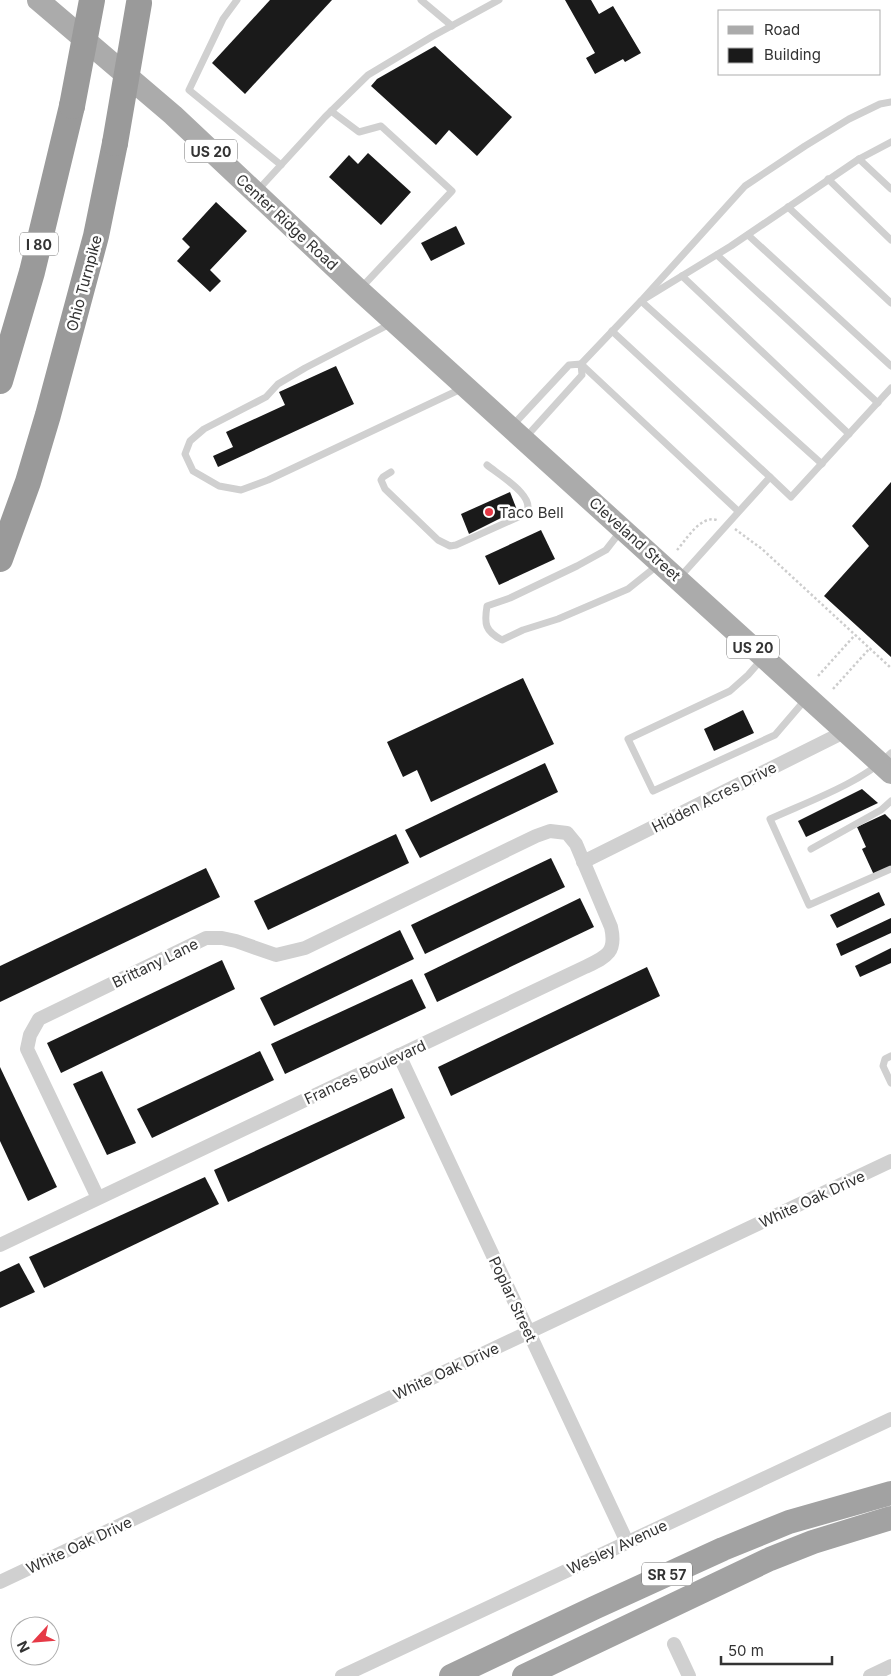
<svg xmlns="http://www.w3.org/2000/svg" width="891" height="1676" font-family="Inter,sans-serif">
<rect width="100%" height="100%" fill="#fff"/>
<g fill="#1a1a1a">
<polygon points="270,0 332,0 245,94 212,63"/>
<polygon points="565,0 591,0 599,14 613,6 641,53 625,62 623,59 595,74 586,58 595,53"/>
<polygon points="435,46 512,117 477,156 449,130 436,145 371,86 377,79"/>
<polygon points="368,153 411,192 381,225 329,177 349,155 358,164"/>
<polygon points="216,202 247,231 210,270 221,281 210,292 177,261 190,247 182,239"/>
<polygon points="456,226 465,244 431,261 421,243"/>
<polygon points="336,366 354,404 218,467 213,456 233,447 226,432 285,405 279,392"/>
<polygon points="891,482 891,657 824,596 869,546 852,526"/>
<polygon points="510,492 517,510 469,534 461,514"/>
<polygon points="541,530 555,559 499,585 485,556"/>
<polygon points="523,678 554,744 431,802 417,770 403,777 387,742"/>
<polygon points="743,710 754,733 714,751 704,729"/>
<polygon points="545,763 558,792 420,858 405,830"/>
<polygon points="862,789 878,803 806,837 798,821"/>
<polygon points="885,814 891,820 891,867 874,875 862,849 866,847 857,827"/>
<polygon points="396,834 409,863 268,930 254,901"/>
<polygon points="551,858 565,887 425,954 411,925"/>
<polygon points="206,868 220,897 0,1002 0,966"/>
<polygon points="879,892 885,905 837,928 830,915"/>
<polygon points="580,898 594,927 437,1002 424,974"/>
<polygon points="891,918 891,933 841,956 836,944"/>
<polygon points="400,930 414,959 274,1026 260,998"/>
<polygon points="891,948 891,963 860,977 855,966"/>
<polygon points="222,960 235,989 61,1073 47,1043"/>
<polygon points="647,967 660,996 451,1096 438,1067"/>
<polygon points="412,979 426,1008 285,1074 271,1044"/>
<polygon points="260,1051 274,1080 152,1138 137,1109"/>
<polygon points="0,1067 57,1187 28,1201 0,1141"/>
<polygon points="102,1071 136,1143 107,1155 73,1084"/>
<polygon points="392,1088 405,1118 228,1202 214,1170"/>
<polygon points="205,1177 219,1204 44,1288 29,1257"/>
<polygon points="19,1263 35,1292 0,1308 0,1272"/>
</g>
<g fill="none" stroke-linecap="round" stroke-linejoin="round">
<g stroke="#cdcdcd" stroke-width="2.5" stroke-dasharray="2.5 2.5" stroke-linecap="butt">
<polyline points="735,529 762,549 891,668"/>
<path d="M677,550C687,539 700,515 717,520"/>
<polyline points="818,676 855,635"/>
<polyline points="833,689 870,648"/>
</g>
<g stroke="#d0d0d0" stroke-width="7">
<polyline points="237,0 223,19 189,90 281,165"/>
<polyline points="421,0 452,26"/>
<polyline points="331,111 359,132 381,126 452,191 361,288"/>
<polyline points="859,159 891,189"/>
<polyline points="828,179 891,240"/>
<polyline points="258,190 325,117 368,75 433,36 499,0"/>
<polyline points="788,207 891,303"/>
<polyline points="748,235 891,366"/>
<polyline points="717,255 878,403"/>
<polyline points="682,276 849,434"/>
<polyline points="390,324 305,368 278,384 266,397 204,429 190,441 185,454 193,471 219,486 241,490 268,480 461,389"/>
<polyline points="612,331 770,477"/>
<polyline points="513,425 569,365 581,364 582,375 526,437"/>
<polyline points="822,464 641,301 745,186 805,146 849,119 880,104 891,102"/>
<path d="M391,472L383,477L381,480L385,489L438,540L450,546L456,545L525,514C539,498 499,475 487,465"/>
<polyline points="738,511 581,364 641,301 731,246 859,159 891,142"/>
<path d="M620,532L606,550L577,566L510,598L487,606C484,624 485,631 502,640L523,630L558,619L628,589L658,565"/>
<polyline points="680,577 770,477 791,497 891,388"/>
<polyline points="762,659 748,675 730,691 628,739 653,791 775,735 805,700"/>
<path d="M891,753C864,782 807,802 770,819L809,905L891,869"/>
<polyline points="811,849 881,810 891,801"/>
<polyline points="891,1056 885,1059 883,1066 891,1083"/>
</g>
<g stroke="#d0d0d0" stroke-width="14">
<polyline points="583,862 846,731"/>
<polyline points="399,1055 627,1542"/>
<path d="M0,1245L585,967C606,957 617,953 611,927L576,844L567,833L550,831L536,836L305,948L276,955L236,941L222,938H206L39,1019L30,1035L27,1049L98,1198"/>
<polyline points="0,1582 891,1161"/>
<polyline points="674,1644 689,1676"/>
<polyline points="342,1676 891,1419"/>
<polyline points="870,1676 891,1666"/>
</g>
<polyline stroke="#ababab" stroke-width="22" points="38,0 173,115 359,290 891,773"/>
<g stroke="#a2a2a2" stroke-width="24">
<polyline points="451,1676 594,1608 723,1549 789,1522 891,1493"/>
<polyline points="524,1676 770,1559 813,1542 891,1518"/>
</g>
<g stroke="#9a9a9a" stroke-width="26">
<polyline points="0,381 32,272 72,106"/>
<polyline points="0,559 28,482 48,415 96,236 115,143"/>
</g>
<g stroke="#9a9a9a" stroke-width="26">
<polyline points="72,106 92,0"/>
<polyline points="115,143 139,3"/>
</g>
</g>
<circle fill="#e63946" stroke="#fff" stroke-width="2" cx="489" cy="512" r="5"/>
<g text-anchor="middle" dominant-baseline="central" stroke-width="5" stroke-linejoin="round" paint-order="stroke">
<g fill="#fff" stroke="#707070" stroke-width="1">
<rect x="185" y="139.5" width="52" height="23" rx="4"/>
<rect x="20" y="232.5" width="38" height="23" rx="4"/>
<rect x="727" y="635.5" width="52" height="23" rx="4"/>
<rect x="642" y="1562.5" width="50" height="23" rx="4"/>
</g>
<g font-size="14" font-weight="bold" fill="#333">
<text x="211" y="151">US 20</text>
<text x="39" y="244">I 80</text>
<text x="753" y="647">US 20</text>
<text x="667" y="1574">SR 57</text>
</g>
<g font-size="15" fill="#333" stroke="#fff">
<text transform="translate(287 222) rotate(43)">Center Ridge Road</text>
<text transform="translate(84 283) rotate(-75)">Ohio Turnpike</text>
<text transform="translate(635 539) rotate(42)">Cleveland Street</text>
<text transform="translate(714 797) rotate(-27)">Hidden Acres Drive</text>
<text transform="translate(155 963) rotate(-26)">Brittany Lane</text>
<text transform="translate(365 1072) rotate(-25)">Frances Boulevard</text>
<text transform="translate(812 1199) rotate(-25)">White Oak Drive</text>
<text transform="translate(513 1299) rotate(65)">Poplar Street</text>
<text transform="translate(446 1371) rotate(-25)">White Oak Drive</text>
<text transform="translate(79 1545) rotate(-25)">White Oak Drive</text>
<text transform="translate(617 1547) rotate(-25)">Wesley Avenue</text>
</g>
<g font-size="15" fill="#333" stroke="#fff" text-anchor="start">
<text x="499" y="512">Taco Bell</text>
</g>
</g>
<rect x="718" y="10" width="162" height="65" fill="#ffffff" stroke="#adadad"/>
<rect x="728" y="26" width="25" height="8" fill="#ababab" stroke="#adadad"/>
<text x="764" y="35" font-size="15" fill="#333333">Road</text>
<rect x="728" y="48" width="25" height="15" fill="#1a1a1a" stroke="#adadad"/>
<text x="764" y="60" font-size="15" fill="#333333">Building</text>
<g transform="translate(35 1641) rotate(244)"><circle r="24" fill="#ffffff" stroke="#adadad"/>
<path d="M0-4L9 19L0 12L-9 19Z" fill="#e63946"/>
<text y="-8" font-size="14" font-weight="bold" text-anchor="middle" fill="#333333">N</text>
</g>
<path d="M721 1656v8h111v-8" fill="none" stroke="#333333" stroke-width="2.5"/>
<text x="728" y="1656" font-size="15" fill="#333333" stroke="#ffffff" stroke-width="4" paint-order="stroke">50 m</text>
</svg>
